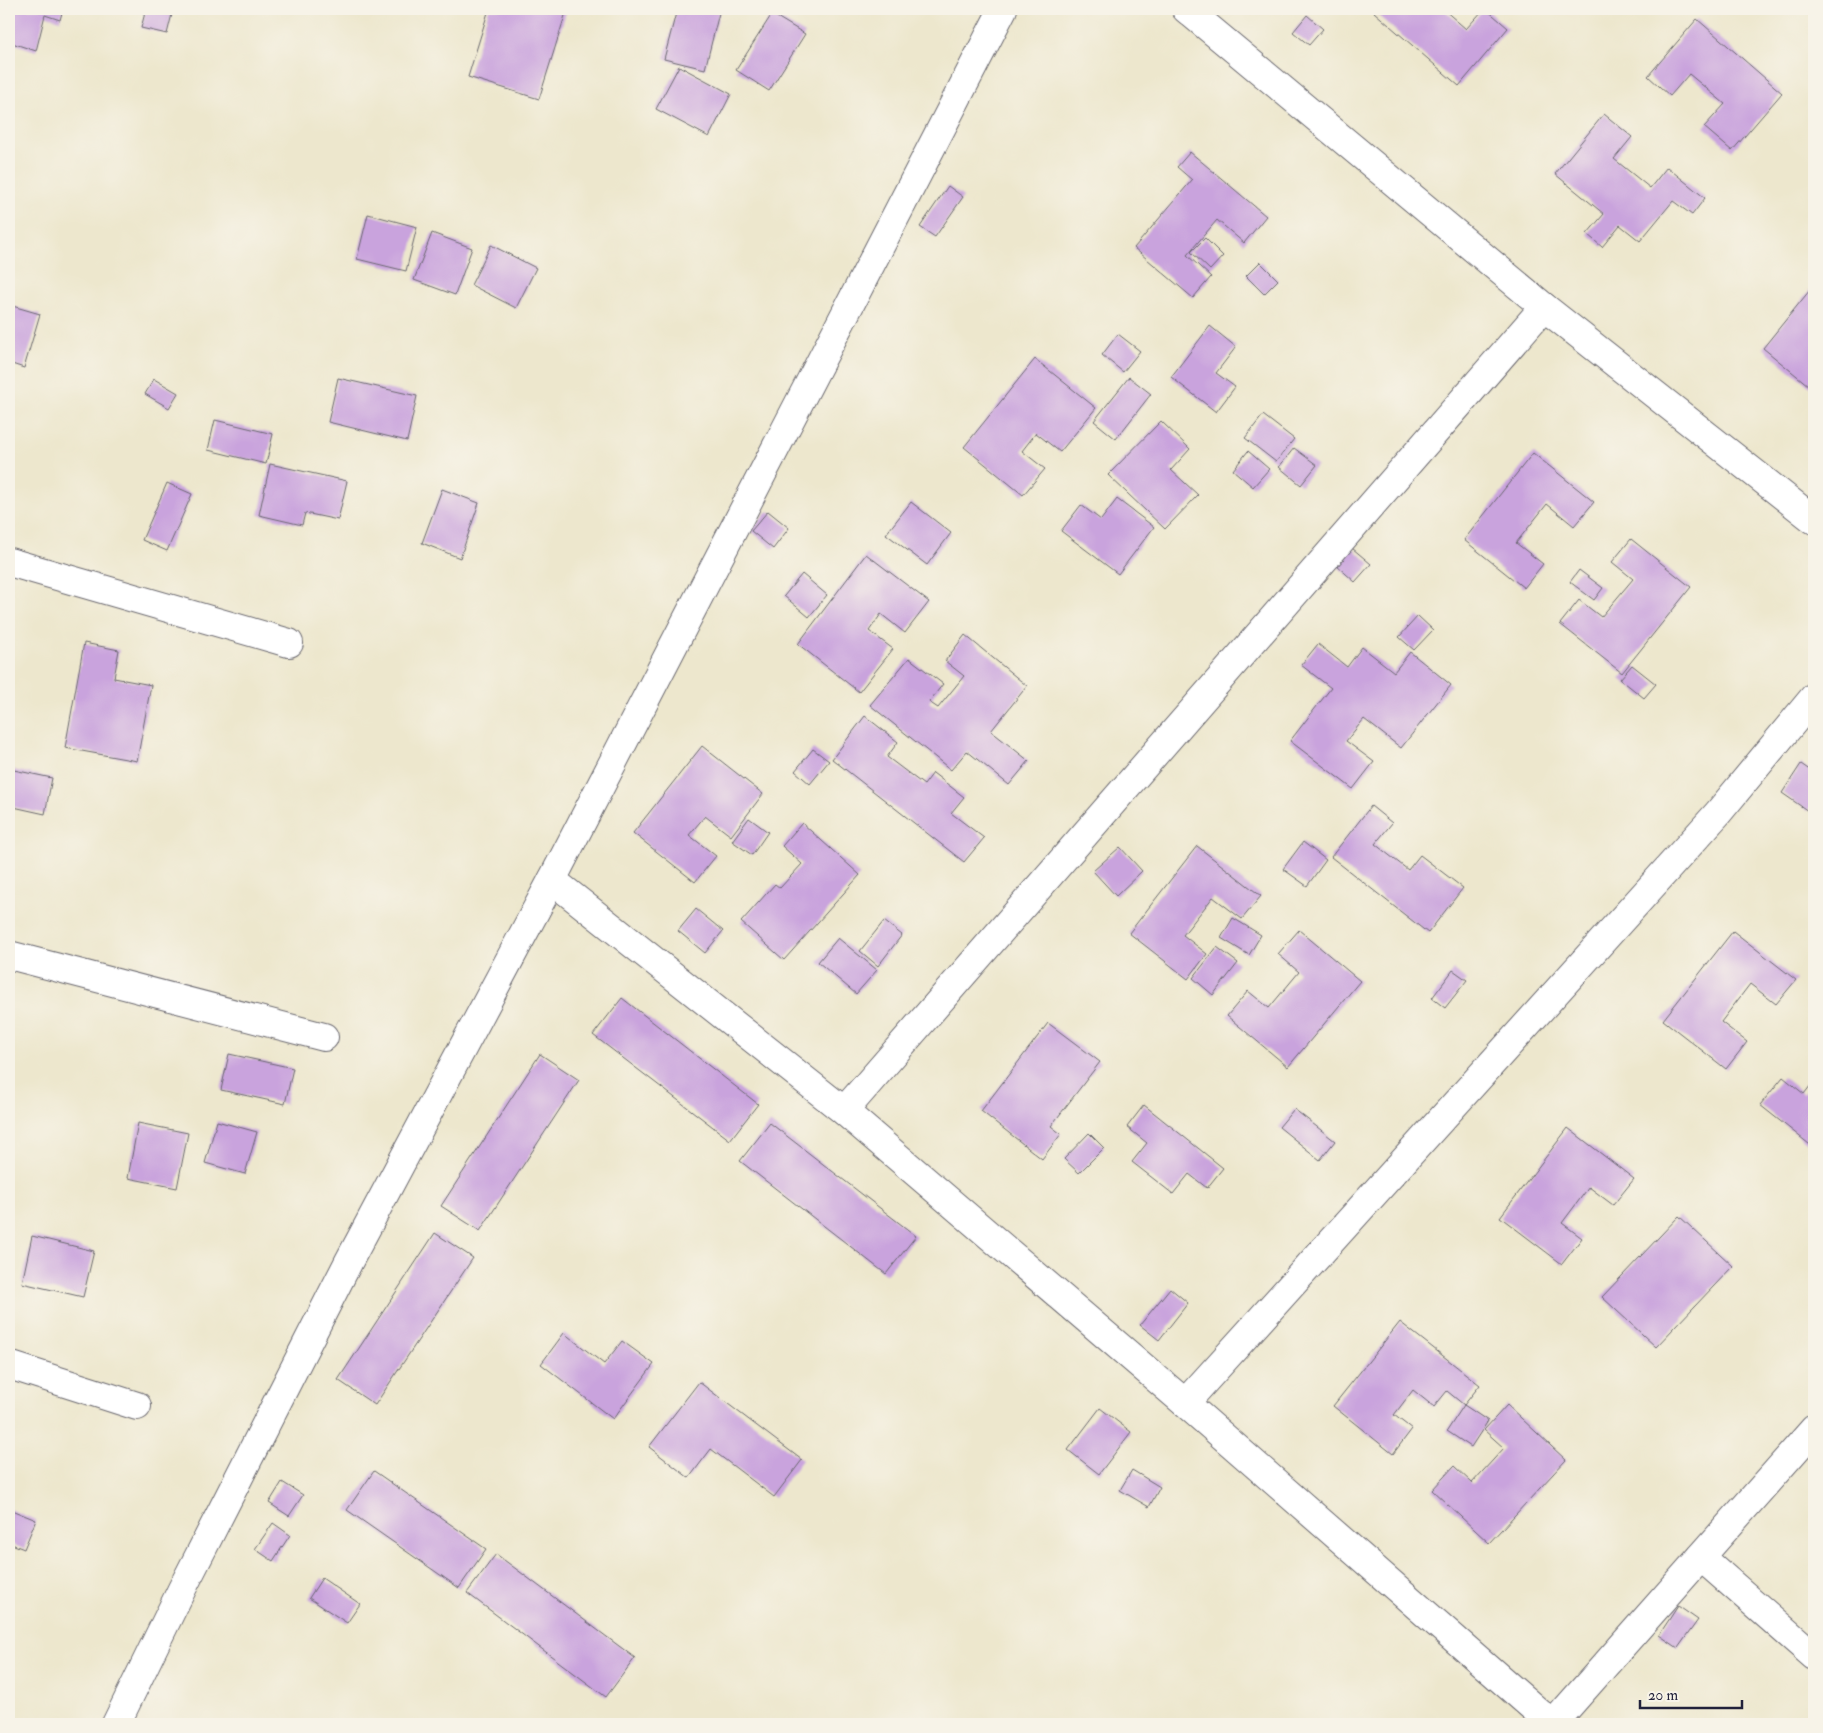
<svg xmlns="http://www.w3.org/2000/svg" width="1823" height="1733" font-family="'IM FELL Double Pica',serif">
<rect width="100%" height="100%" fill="#f7f3e8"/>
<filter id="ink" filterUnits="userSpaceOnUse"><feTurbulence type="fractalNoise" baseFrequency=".02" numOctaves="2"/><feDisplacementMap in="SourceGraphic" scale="10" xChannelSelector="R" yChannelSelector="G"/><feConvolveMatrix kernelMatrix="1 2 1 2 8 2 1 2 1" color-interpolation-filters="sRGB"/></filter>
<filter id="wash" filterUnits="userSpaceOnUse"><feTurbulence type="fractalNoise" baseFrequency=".0096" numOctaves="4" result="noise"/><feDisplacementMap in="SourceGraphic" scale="20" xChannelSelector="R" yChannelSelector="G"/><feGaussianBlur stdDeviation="1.12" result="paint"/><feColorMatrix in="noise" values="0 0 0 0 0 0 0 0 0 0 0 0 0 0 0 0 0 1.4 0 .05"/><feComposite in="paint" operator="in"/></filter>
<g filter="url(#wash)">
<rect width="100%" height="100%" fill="#ede7cd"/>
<g id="blocks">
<g fill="#c9a3dd">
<polygon points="9,9 63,9 60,20 45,15 36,51 9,42"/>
<polygon points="146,9 172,14 167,34 141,28"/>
<polygon points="489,9 567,9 539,99 468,77"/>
<polygon points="677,9 720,9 705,69 664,59"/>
<polygon points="1377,9 1443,9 1466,29 1484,9 1486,9 1508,28 1459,86 1374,12"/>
<polygon points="772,14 805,34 769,91 736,70"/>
<polygon points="1307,15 1323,29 1309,45 1293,32"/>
<polygon points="1697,19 1782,93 1732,151 1704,127 1725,104 1689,74 1670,96 1648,76"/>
<polygon points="679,66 731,94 709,137 656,109"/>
<polygon points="1604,114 1632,137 1614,159 1650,188 1667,167 1705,198 1692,215 1673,201 1640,241 1620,225 1602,247 1587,234 1604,214 1555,174"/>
<polygon points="1190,152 1266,216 1244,243 1217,220 1187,255 1211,277 1193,298 1134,248 1192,180 1177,167"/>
<polygon points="948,186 963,197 935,237 920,227"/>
<polygon points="368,214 417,227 406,271 357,259"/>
<polygon points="432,233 472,248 455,295 414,280"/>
<polygon points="1205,238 1223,256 1210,270 1191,252"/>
<polygon points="491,245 536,268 516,308 471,285"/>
<polygon points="1260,262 1278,280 1264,294 1246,276"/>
<polygon points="1814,285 1814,390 1763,348"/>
<polygon points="9,305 40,314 24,368 9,363"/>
<polygon points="1210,326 1236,347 1216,373 1235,387 1216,412 1171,377"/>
<polygon points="1118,334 1140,351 1123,372 1102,355"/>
<polygon points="1035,359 1096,408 1060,452 1036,433 1022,451 1045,469 1023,495 964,447"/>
<polygon points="1129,377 1151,394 1116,439 1094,421"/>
<polygon points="338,378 417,396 407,441 328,422"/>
<polygon points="154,379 178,393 169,408 145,394"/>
<polygon points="1263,415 1294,439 1276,462 1245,438"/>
<polygon points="215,420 273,434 266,464 208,450"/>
<polygon points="1161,421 1190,449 1171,470 1198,495 1165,529 1108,475"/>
<polygon points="1294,448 1317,465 1301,485 1279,467"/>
<polygon points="1248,451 1269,469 1253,487 1233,470"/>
<polygon points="1533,453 1594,502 1574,526 1547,504 1516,543 1543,564 1524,588 1464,540"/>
<polygon points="270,464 347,481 338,520 305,513 302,525 259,515"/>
<polygon points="167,483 192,494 167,551 142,540"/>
<polygon points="442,489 479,503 460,558 422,543"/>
<polygon points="1117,499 1154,527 1118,574 1061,531 1081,505 1101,520"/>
<polygon points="911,502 951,533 927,565 886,534"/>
<polygon points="768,511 789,528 773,549 751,531"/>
<polygon points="1631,539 1691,587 1622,673 1560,624 1579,600 1601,617 1633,579 1612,562"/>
<polygon points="1352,548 1371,564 1355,582 1336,565"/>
<polygon points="866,554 929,602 905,633 881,614 869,631 893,649 859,692 798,644"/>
<polygon points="1579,570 1603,588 1594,600 1570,582"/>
<polygon points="802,574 827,595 809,617 784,596"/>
<polygon points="9,606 12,606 10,620 9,619"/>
<polygon points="1418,616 1433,630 1414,650 1399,637"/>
<polygon points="965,635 1027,686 991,731 1029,761 1009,785 967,751 951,770 870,705 909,658 943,684 929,702 938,708 964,676 945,661"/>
<polygon points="84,643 119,650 114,678 151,685 137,761 65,748"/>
<polygon points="1318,644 1347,667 1362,647 1394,672 1410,652 1451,685 1401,748 1364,719 1346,741 1374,762 1353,789 1290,741 1331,688 1301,665"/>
<polygon points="1632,665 1656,684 1644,698 1620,679"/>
<polygon points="865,716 898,742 887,757 924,785 933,773 964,797 951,813 984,838 964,862 832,759"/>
<polygon points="702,746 763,794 731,836 705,816 689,835 716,856 695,882 633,833"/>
<polygon points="813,749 829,761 810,784 795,771"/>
<polygon points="1801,764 1814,773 1814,801 1808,811 1782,793"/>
<polygon points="9,769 52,778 45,814 9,806"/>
<polygon points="1371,806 1392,823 1375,844 1408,870 1420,855 1463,888 1428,933 1331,857"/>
<polygon points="749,818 768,832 752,855 732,841"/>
<polygon points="802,823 860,875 784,960 741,922 775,884 780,888 802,864 782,846"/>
<polygon points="1303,842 1326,860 1307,886 1283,869"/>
<polygon points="1197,846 1261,896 1242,919 1213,897 1183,935 1207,954 1188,979 1129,933"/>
<polygon points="1120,847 1142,871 1116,896 1093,871"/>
<polygon points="696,909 723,931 705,953 678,931"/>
<polygon points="1233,918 1261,935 1249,955 1221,938"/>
<polygon points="884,921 902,935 878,966 860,951"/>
<polygon points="1299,930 1360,981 1288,1067 1227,1016 1248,991 1269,1008 1299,972 1278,954"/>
<polygon points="1733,931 1796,980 1776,1004 1750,984 1721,1022 1747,1042 1726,1069 1663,1020"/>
<polygon points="838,938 877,970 856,994 818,962"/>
<polygon points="1217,947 1238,963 1213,995 1193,978"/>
<polygon points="1453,970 1467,980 1445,1008 1432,998"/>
<polygon points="622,998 758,1104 730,1140 593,1035"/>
<polygon points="1048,1023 1100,1062 1051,1126 1061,1134 1042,1159 981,1111"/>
<polygon points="229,1054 293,1068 285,1104 221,1090"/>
<polygon points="540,1054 579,1080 480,1231 441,1206"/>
<polygon points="1783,1077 1804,1094 1814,1081 1814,1148 1760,1105"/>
<polygon points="1144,1105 1223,1168 1207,1188 1189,1174 1173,1194 1132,1162 1147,1143 1127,1127"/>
<polygon points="1294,1109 1335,1141 1320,1160 1279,1127"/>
<polygon points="217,1121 257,1132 245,1174 205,1163"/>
<polygon points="138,1123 188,1133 177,1188 128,1178"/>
<polygon points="770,1123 916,1236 886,1274 740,1161"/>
<polygon points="1568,1128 1634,1179 1613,1205 1589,1187 1562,1223 1582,1238 1562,1264 1500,1217"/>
<polygon points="1089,1133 1104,1148 1079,1173 1064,1159"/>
<polygon points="1679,1216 1733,1266 1656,1347 1602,1297"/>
<polygon points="435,1233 473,1258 375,1405 338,1380"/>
<polygon points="32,1236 94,1251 83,1297 22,1283"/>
<polygon points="1170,1288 1188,1303 1159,1340 1140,1325"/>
<polygon points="1400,1322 1480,1385 1464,1405 1488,1421 1471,1447 1447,1431 1464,1405 1447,1391 1434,1407 1413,1390 1394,1415 1412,1429 1393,1454 1333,1406"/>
<polygon points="564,1333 604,1364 622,1341 654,1364 613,1419 541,1364"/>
<polygon points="699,1382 802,1460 774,1497 711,1449 689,1478 649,1447"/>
<polygon points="1507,1405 1566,1460 1489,1543 1432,1490 1454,1466 1472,1483 1504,1448 1484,1430"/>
<polygon points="1100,1408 1131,1432 1099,1474 1068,1450"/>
<polygon points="1132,1470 1160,1487 1149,1507 1120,1490"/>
<polygon points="374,1471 486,1549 459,1588 347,1510"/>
<polygon points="282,1482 303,1495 289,1516 269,1503"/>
<polygon points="9,1509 36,1520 24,1549 9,1543"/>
<polygon points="273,1523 290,1535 273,1561 255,1549"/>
<polygon points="496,1554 635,1658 606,1697 467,1593"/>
<polygon points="322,1578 360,1604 347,1623 309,1598"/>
<polygon points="1678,1606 1698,1620 1678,1648 1659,1635"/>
</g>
</g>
</g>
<g filter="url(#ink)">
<use href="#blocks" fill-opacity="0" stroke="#69676e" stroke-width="1"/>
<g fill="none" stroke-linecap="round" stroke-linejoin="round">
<defs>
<g id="minor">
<polyline points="1186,9 1544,307 1814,520"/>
<polyline points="9,562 289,643"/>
<polyline points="552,880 844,1111 1185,1403 1552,1724"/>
<polyline points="9,955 324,1037"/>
<polyline points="844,1111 1544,307"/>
<polyline points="9,1365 137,1406"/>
<polyline points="1185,1403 1718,813 1814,697"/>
<polyline points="1701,1557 1814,1656"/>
<polyline points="116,1724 182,1589 349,1261 552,880 1003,9"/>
<polyline points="1553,1724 1814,1429"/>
</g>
</defs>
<use href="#minor" stroke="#69676e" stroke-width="30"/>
<use href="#minor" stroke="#fff" stroke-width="28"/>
</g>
</g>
<rect width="1823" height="1733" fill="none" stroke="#f7f3e8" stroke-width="30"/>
<path d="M1640 1700v8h102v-8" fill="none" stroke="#22223b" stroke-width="2.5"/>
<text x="1648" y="1700" font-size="15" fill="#22223b" stroke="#f7f3e8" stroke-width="4" paint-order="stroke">20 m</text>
</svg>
